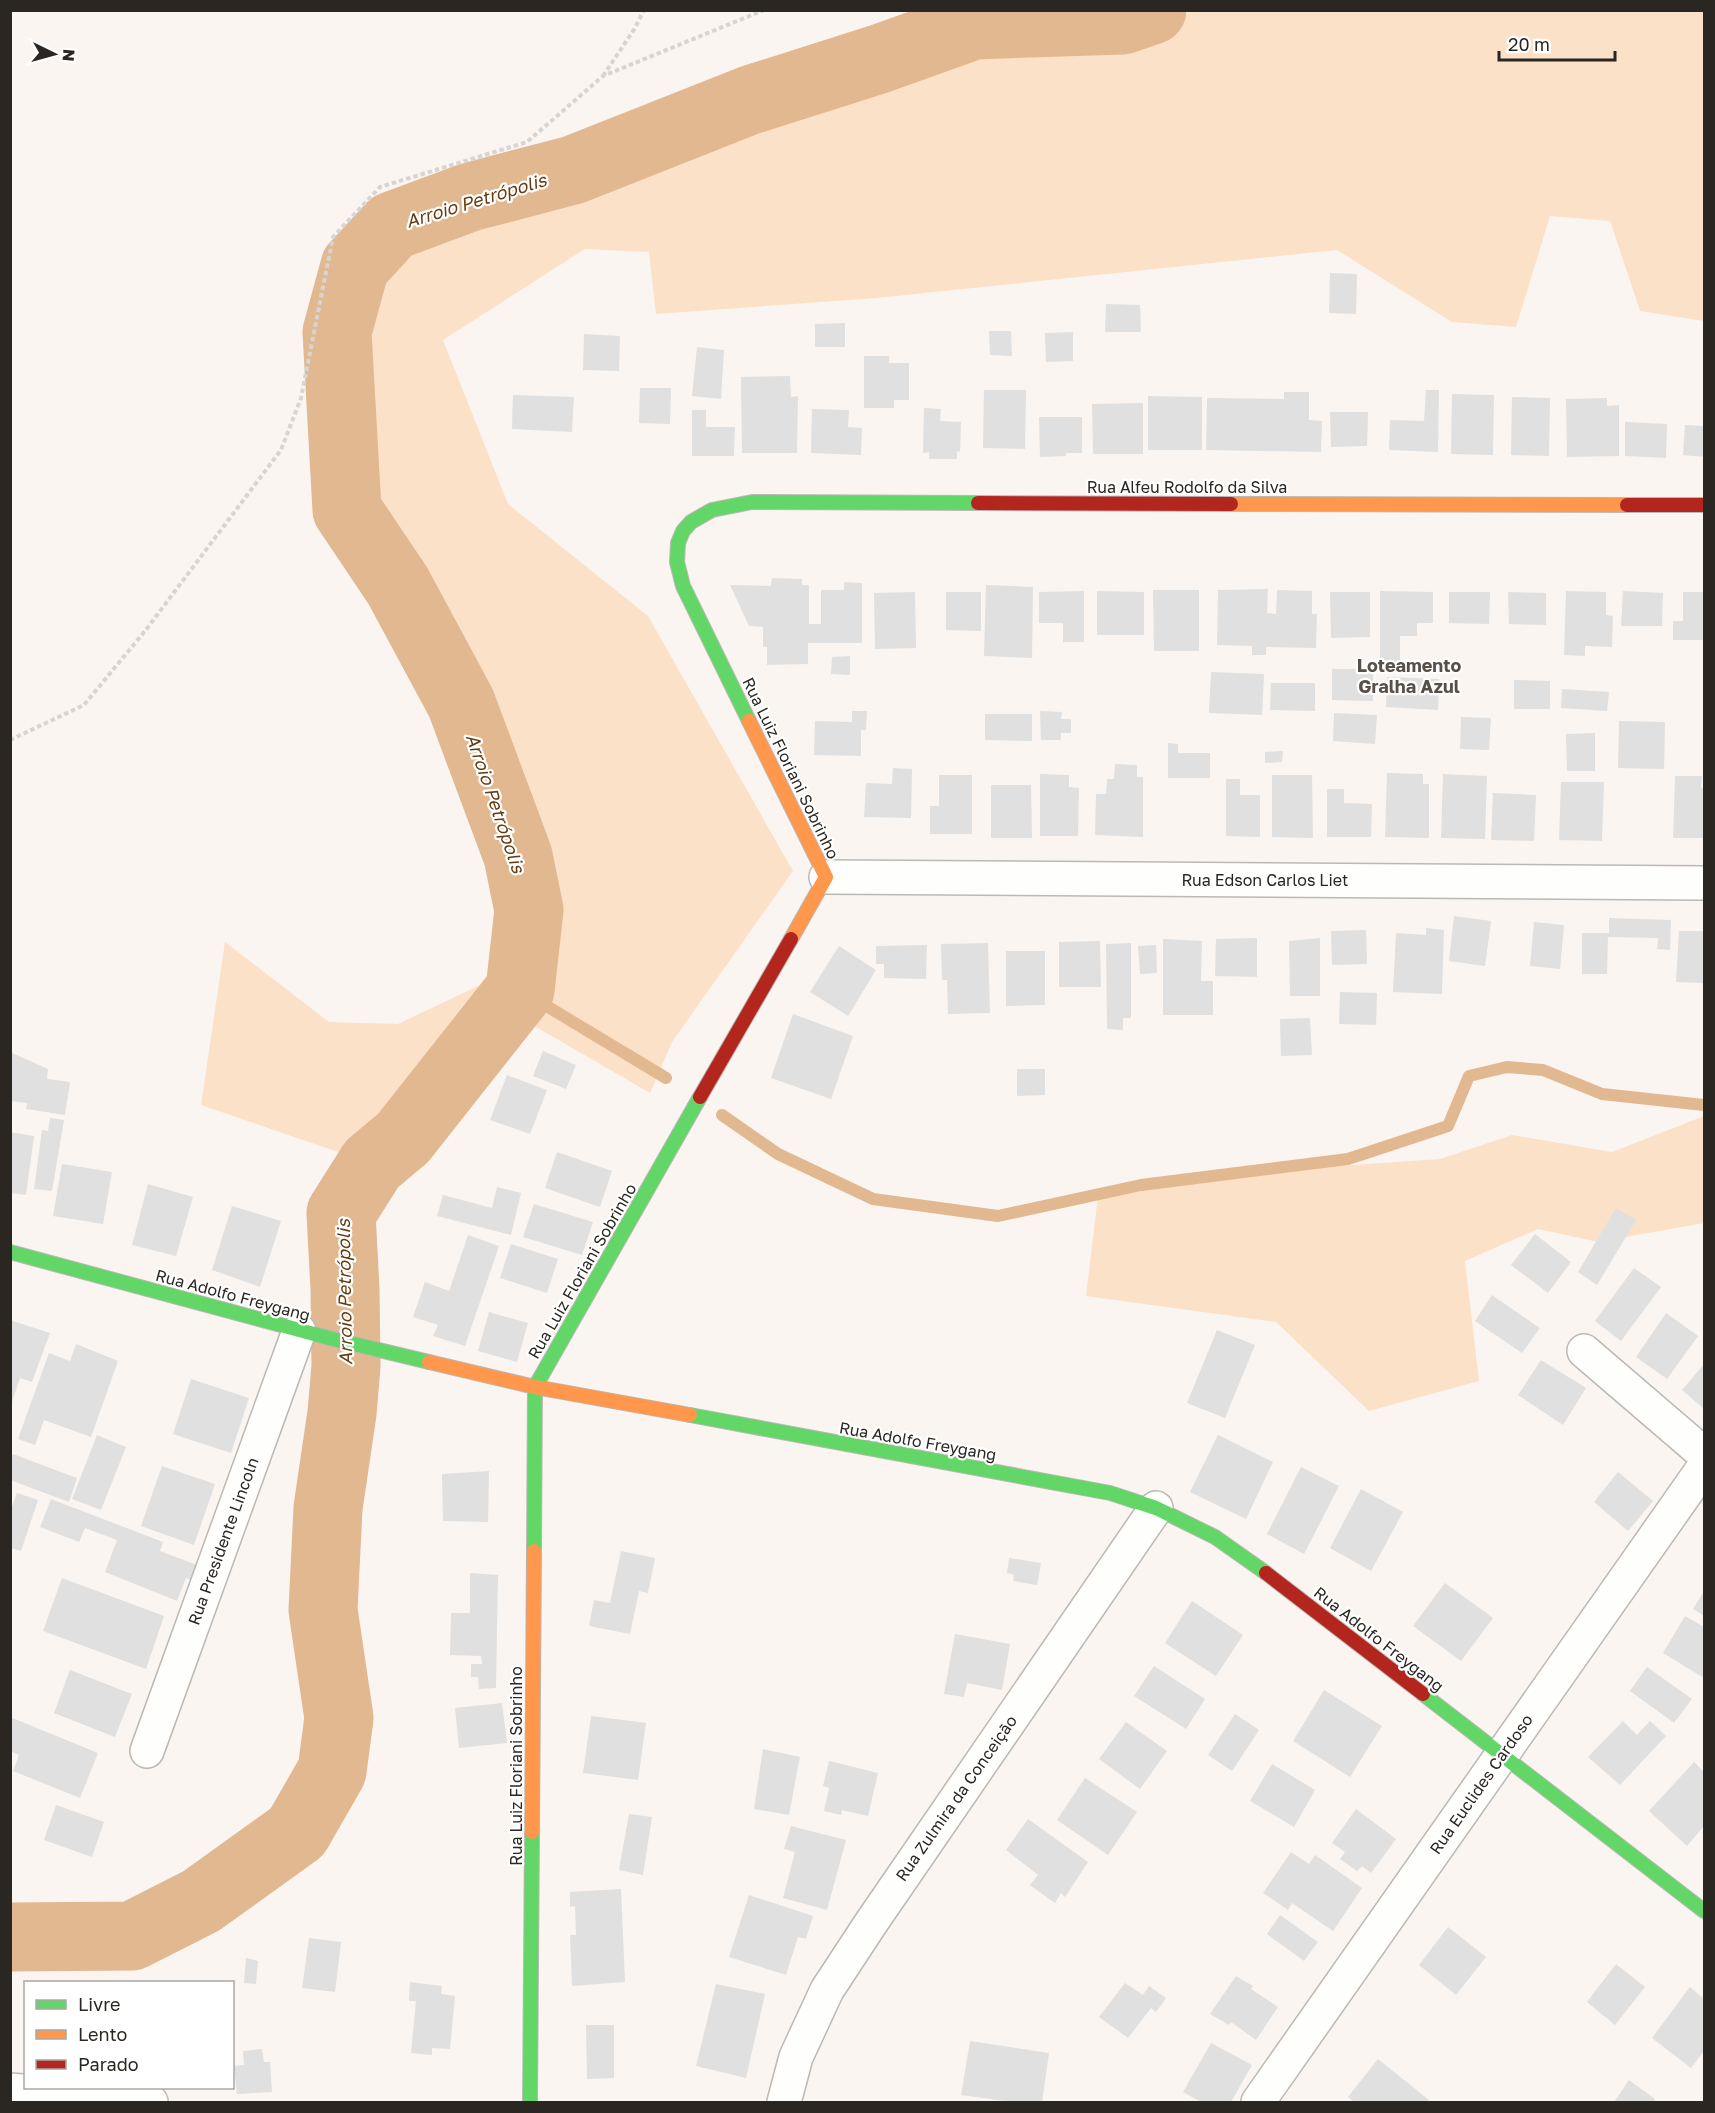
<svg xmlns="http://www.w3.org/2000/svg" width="1715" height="2113" font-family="'Golos Text',sans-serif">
<rect width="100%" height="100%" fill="#faf5f1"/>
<g fill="#fce1c9">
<polygon points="1195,10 1704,11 1704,321 1640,311 1610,221 1550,216 1516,327 1452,322 1337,250 877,298 656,314 649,252 585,249 443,340 508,504 648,616 793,871 672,1042 650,1093 517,1016 479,1061 403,1184 347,1155 201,1105 225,942 329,1022 398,1024 541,956 545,890 425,650 368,565 351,308 453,221 689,148 831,88 1053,31 1132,35"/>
<polygon points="1704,1116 1704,1223 1598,1242 1538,1229 1465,1261 1479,1381 1369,1411 1276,1322 1086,1296 1098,1196 1151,1179 1440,1159 1512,1135 1612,1152"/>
</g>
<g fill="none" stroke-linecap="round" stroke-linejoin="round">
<g stroke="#e2b890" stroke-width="12">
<polyline points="520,990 666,1078"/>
<polyline points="722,1115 778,1154 873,1199 998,1216 1141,1185 1348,1159 1448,1126 1469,1076 1507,1067 1543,1070 1602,1094 1704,1105"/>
</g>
<polyline stroke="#e2b890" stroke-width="69" points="10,1937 132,1936 201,1901 297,1832 332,1771 339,1718 323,1610 328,1508 342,1413 346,1366 345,1289 341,1213 372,1164 403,1138 520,990 529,910 518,856 461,703 398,586 347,510 337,332 355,266 392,226 470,197 573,170 750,100 879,59 974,25 1123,20 1152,10"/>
</g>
<g fill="#e0e0e0">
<polygon points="1330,273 1357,274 1356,314 1329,313"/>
<polygon points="1106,304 1140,305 1141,332 1105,332"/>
<polygon points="845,323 845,347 815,347 815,324"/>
<polygon points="989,331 1011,331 1012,356 990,355"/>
<polygon points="1073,332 1073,361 1046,362 1045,333"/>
<polygon points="584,334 620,336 619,371 583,370"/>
<polygon points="697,347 724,350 721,399 692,396"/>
<polygon points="864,356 889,356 889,363 909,363 909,400 894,400 894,408 864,408"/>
<polygon points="790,376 791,397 798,396 797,453 742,453 741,377"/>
<polygon points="640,388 671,388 670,424 639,423"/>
<polygon points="984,390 1026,390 1025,449 983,448"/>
<polygon points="1426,390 1439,390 1438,452 1389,450 1390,420 1424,421"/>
<polygon points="1284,392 1309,392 1309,420 1322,421 1321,452 1206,450 1207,398 1284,399"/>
<polygon points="1452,394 1494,395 1493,455 1451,454"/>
<polygon points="513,395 574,397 572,432 512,429"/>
<polygon points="1148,396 1202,397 1202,450 1148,450"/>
<polygon points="1512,397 1550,398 1549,456 1511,455"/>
<polygon points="1607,398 1607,406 1619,405 1619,456 1567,457 1566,399"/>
<polygon points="1143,403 1143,454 1093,454 1092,404"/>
<polygon points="924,408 941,409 940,421 961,422 960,452 957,451 957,459 929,459 929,452 923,453"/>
<polygon points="812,409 849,410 848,427 862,428 861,455 811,453"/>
<polygon points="692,410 706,410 706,427 735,427 734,456 692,456"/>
<polygon points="1330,412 1368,412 1367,446 1331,447"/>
<polygon points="1039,417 1082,417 1082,453 1066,453 1066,456 1040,457"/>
<polygon points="1625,422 1667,424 1666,458 1625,456"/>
<polygon points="1685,425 1704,426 1704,457 1683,455"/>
<polygon points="772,578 802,579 802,585 809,585 809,624 821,624 821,590 844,590 844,582 862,583 862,643 808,643 808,664 767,665 767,647 763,647 763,627 749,626 730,585 771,586"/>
<polygon points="986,585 1033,587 1032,658 984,656"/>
<polygon points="1268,589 1267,613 1276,614 1277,590 1312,591 1312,614 1317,614 1316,648 1266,647 1266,655 1252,655 1252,646 1217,645 1218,590"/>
<polygon points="1153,590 1199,590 1199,651 1154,651"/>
<polygon points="1084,591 1084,642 1063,642 1063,623 1039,623 1039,592"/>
<polygon points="1097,591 1144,592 1144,635 1097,635"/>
<polygon points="1380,591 1433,592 1433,623 1417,623 1417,636 1400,636 1400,670 1380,670"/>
<polygon points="1566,591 1606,592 1606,615 1613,616 1612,647 1585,646 1585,656 1564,655"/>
<polygon points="1623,591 1663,593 1662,626 1621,626"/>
<polygon points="915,592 916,648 875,649 874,593"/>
<polygon points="946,592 981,592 981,631 946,630"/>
<polygon points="1330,592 1370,592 1370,637 1331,638"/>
<polygon points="1449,592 1490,592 1489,624 1449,623"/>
<polygon points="1508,592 1546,593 1546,625 1509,624"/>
<polygon points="1683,592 1704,592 1704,640 1673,640 1673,621 1683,621"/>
<polygon points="850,656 850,675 831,674 832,657"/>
<polygon points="1332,669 1373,669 1373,701 1332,700"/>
<polygon points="1211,672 1264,674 1262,715 1209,713"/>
<polygon points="1387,677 1439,679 1438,710 1386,707"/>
<polygon points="1514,680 1550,681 1550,709 1514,709"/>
<polygon points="1271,683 1315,683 1315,711 1270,710"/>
<polygon points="1562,689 1609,692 1607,711 1561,708"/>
<polygon points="852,711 867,711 866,730 861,730 861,756 814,755 815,721 852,722"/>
<polygon points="1040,711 1062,712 1061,719 1071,719 1071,733 1061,733 1061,740 1041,740"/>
<polygon points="1334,713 1377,715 1375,744 1333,741"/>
<polygon points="985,714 1032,714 1032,741 985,740"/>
<polygon points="1461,717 1491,718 1489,750 1460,749"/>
<polygon points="1619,721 1665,722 1664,769 1618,768"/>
<polygon points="1595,733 1595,771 1567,771 1566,734"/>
<polygon points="1168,743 1178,744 1178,753 1210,753 1210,778 1168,778"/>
<polygon points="1283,751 1282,762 1265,763 1265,752"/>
<polygon points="1115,764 1137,765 1137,777 1143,777 1143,837 1095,835 1096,794 1106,794 1107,779 1114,779"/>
<polygon points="893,768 912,769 911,818 864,817 866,783 892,784"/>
<polygon points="1387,773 1423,774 1423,784 1429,784 1429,838 1385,837"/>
<polygon points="1040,774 1069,775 1069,787 1079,788 1078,836 1040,836"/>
<polygon points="1443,774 1487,776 1485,839 1441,838"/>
<polygon points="939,775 972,775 972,834 930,834 930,806 939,806"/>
<polygon points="1272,775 1312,775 1313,838 1272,837"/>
<polygon points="1675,776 1702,776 1701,788 1704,788 1704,838 1673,838"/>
<polygon points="1226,779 1240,779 1240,795 1260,795 1260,837 1226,836"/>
<polygon points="1561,782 1604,782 1602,841 1559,840"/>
<polygon points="991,785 1031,785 1032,838 991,838"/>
<polygon points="1327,789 1344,789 1344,803 1372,804 1371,837 1327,837"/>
<polygon points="1493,793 1536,795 1534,841 1491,840"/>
<polygon points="1454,916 1491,921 1485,966 1449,961"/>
<polygon points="1609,918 1671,920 1670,950 1657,949 1658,938 1608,937 1607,974 1582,974 1582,933 1609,933"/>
<polygon points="1534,922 1564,925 1560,969 1530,966"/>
<polygon points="1426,928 1444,930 1442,994 1393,992 1396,933 1426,935"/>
<polygon points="1366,930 1367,964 1332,965 1331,931"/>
<polygon points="1679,931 1704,931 1704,983 1676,982"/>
<polygon points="1257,938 1257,977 1215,976 1216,939"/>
<polygon points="1320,938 1320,996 1290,996 1289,941"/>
<polygon points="1163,939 1202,941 1201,981 1213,981 1213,1015 1163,1015"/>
<polygon points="1100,941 1101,987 1059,987 1059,942"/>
<polygon points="988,943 990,1013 948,1014 947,980 942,980 941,944"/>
<polygon points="1131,943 1131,1018 1123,1018 1123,1030 1107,1029 1106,944"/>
<polygon points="927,945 926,979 884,978 884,964 876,964 876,946"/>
<polygon points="1156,945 1157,973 1140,974 1138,946"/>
<polygon points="839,946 876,970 848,1016 810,992"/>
<polygon points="1006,951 1045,951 1045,1005 1006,1006"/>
<polygon points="1340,992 1377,993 1376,1025 1339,1024"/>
<polygon points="793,1014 853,1036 831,1099 771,1078"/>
<polygon points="1310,1018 1312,1055 1281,1056 1280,1019"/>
<polygon points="543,1051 576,1065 566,1089 533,1076"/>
<polygon points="10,1052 48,1069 47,1079 70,1082 65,1115 26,1109 27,1103 10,1101"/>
<polygon points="1017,1069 1045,1069 1045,1095 1017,1096"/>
<polygon points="507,1075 547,1090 530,1134 490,1120"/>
<polygon points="50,1118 64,1120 52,1191 34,1189 42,1130 48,1131"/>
<polygon points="10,1132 34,1136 26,1195 10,1193"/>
<polygon points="557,1152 612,1171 600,1207 545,1188"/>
<polygon points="62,1164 112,1172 103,1224 53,1216"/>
<polygon points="148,1184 193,1197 176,1256 132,1245"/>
<polygon points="497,1187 521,1193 511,1235 437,1216 443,1195 492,1208"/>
<polygon points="534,1204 593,1222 582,1255 523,1237"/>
<polygon points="232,1206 281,1221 260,1287 212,1270"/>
<polygon points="1616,1208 1636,1220 1597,1285 1578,1272"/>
<polygon points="1535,1234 1571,1262 1548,1293 1511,1265"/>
<polygon points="468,1235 499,1246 465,1346 433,1336 438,1325 413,1317 425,1282 449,1291"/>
<polygon points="511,1244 558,1259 547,1293 500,1278"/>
<polygon points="1634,1268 1661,1287 1621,1341 1595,1321"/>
<polygon points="1492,1295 1540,1328 1522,1353 1475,1321"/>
<polygon points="489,1312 528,1323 517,1362 478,1351"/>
<polygon points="1666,1313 1698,1336 1667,1379 1636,1357"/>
<polygon points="10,1320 50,1333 32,1382 20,1378 11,1405"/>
<polygon points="1217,1330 1255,1345 1225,1418 1187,1403"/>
<polygon points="76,1344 118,1361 91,1437 44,1420 35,1445 18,1439 49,1353 70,1361"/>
<polygon points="1541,1360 1586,1388 1563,1425 1518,1395"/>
<polygon points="1704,1364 1704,1409 1682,1390"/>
<polygon points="191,1379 249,1398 231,1453 173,1434"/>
<polygon points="97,1435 126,1447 101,1510 72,1499"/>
<polygon points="1218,1435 1273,1462 1246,1519 1190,1492"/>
<polygon points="13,1454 77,1478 69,1502 10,1480 10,1459"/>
<polygon points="162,1466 215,1484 194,1545 141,1526"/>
<polygon points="1301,1467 1339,1486 1304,1554 1267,1534"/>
<polygon points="489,1471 488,1522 443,1521 442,1474"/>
<polygon points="1618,1472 1653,1501 1628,1531 1594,1502"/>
<polygon points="1361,1489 1403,1512 1371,1571 1330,1548"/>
<polygon points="17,1493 38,1500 21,1551 10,1548 10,1512"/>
<polygon points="51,1499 163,1542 160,1551 197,1565 191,1580 186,1578 177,1601 105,1572 117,1540 85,1528 79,1542 40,1527"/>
<polygon points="621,1551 655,1558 648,1593 639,1591 630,1634 589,1626 594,1600 610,1603"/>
<polygon points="1009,1558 1041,1563 1037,1585 1013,1581 1014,1575 1007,1573"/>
<polygon points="470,1573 498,1575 496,1688 479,1689 478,1677 471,1677 471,1664 482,1664 481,1656 450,1655 451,1613 470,1613"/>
<polygon points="62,1578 164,1616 146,1669 43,1631"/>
<polygon points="1445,1583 1493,1618 1461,1661 1413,1626"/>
<polygon points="1704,1591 1704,1616 1693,1609"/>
<polygon points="1192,1601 1243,1635 1216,1676 1165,1643"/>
<polygon points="1685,1616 1704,1627 1704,1678 1663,1653"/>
<polygon points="955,1634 1010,1644 1002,1690 967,1683 964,1697 944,1694"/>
<polygon points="1154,1666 1205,1699 1186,1729 1134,1696"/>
<polygon points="1647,1667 1692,1699 1674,1723 1630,1691"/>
<polygon points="70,1670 132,1694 115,1737 54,1713"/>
<polygon points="1324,1690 1382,1726 1350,1777 1293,1741"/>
<polygon points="502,1703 507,1743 459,1748 455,1708"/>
<polygon points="1235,1714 1259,1730 1232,1771 1208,1755"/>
<polygon points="591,1716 646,1723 638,1780 583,1773"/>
<polygon points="10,1717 98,1753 80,1798 13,1771 19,1755 10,1751"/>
<polygon points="1623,1721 1637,1735 1650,1721 1666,1736 1620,1785 1588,1757"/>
<polygon points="1126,1722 1167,1751 1140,1789 1099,1759"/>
<polygon points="763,1749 800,1757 789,1815 754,1809"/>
<polygon points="829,1761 878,1773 868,1816 842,1810 841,1815 824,1811 829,1788 823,1786"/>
<polygon points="1694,1762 1704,1772 1704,1826 1687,1846 1649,1811"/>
<polygon points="1272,1764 1315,1790 1294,1827 1250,1801"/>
<polygon points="1085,1778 1137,1812 1108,1855 1057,1820"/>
<polygon points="56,1805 104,1822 92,1857 44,1840"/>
<polygon points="1356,1809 1396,1839 1371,1873 1362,1866 1357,1871 1340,1859 1345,1852 1332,1843"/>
<polygon points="629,1814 652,1817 643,1875 619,1870"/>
<polygon points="1028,1819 1088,1862 1065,1897 1061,1893 1055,1903 1030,1885 1038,1875 1006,1850"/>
<polygon points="791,1826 846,1840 827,1910 783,1898 795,1852 784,1849"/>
<polygon points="1291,1852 1309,1864 1315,1855 1362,1888 1333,1931 1292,1903 1288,1910 1263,1893"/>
<polygon points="621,1889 625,1982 572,1986 570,1935 576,1935 575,1906 570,1907 570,1892"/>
<polygon points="749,1895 813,1916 806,1939 798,1937 786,1975 729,1957"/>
<polygon points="1280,1915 1318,1942 1304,1961 1267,1934"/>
<polygon points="1448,1927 1486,1957 1456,1995 1419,1965"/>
<polygon points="309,1938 341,1942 335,1992 302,1988"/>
<polygon points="246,1958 258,1961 256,1984 244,1983"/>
<polygon points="1616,1964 1645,1987 1615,2025 1587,2002"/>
<polygon points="1236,1976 1253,1986 1251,1989 1278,2007 1256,2040 1231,2022 1229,2025 1210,2014"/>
<polygon points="410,1982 442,1986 441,1994 455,1996 450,2049 432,2048 432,2055 411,2053 416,2001 409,2001"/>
<polygon points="1125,1983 1143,1995 1149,1986 1166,1998 1156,2012 1151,2008 1128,2038 1099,2017"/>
<polygon points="716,1984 765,1994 746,2078 696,2066"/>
<polygon points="1690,1987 1704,1999 1704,2051 1691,2068 1652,2038"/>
<polygon points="586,2025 614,2025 614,2078 587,2079"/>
<polygon points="970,2041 1049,2053 1042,2102 1012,2102 961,2095"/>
<polygon points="1211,2043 1252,2065 1231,2102 1201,2102 1183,2092"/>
<polygon points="262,2049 264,2062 270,2062 272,2092 237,2094 234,2066 244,2065 243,2051"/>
<polygon points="1378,2059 1429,2100 1427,2102 1354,2102 1348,2097"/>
<polygon points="1629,2080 1655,2099 1654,2102 1614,2102"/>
</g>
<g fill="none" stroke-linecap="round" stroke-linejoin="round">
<defs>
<g id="street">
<polyline points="826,877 1704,883"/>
<polyline points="1584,1351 1704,1454"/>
<polyline points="147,1751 299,1331"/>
<polyline points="10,2090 151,2102"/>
<polyline points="784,2102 796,2057 827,1990 871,1923 1156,1508"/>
<polyline points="1258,2102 1704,1467"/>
</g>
<g id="fast">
<polyline points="749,721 683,586 677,562 678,543 683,531 691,522 712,510 752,502 978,503"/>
<polyline points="10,1252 329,1338 429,1362"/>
<polyline points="690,1415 1110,1493 1156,1508 1215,1537 1266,1573"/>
<polyline points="534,1551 535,1387 700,1097"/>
<polyline points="1423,1694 1704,1911"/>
<polyline points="530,2102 532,1832"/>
</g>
<g id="slow">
<polyline points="1231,504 1627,505"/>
<polyline points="749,721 826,877 791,939"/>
<polyline points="429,1362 535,1387 690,1415"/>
<polyline points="532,1832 534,1551"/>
</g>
<g id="jam">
<polyline points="978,503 1231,504"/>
<polyline points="1627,505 1704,505"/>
<polyline points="700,1097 791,939"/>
<polyline points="1266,1573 1423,1694"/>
</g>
</defs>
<use href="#street" stroke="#bcb8b4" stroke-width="36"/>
<use href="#fast" stroke="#bcb8b4" stroke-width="16"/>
<use href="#slow" stroke="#bcb8b4" stroke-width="16"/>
<use href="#jam" stroke="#bcb8b4" stroke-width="16"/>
<g stroke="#d6d5d4" stroke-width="4" stroke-dasharray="4.5 3" stroke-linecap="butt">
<polyline points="603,76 635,28 644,10"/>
<polyline points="10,740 84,705 145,631 281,450 301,398 333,237 380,187 527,142 603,76 764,10"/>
</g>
<use href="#street" stroke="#fefefd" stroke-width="33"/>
<use href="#fast" stroke="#63d668" stroke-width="14"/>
<use href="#slow" stroke="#ff974d" stroke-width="14"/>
<use href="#jam" stroke="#b3261e" stroke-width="14"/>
</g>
<g text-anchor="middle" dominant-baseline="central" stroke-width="4.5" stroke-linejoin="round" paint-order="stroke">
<g font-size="16" fill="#2a2622" stroke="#fff">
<text x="1187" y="487">Rua Alfeu Rodolfo da Silva</text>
<text transform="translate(791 768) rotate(64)">Rua Luiz Floriani Sobrinho</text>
<text x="1265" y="880">Rua Edson Carlos Liet</text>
<text transform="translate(582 1271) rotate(-60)">Rua Luiz Floriani Sobrinho</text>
<text transform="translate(233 1295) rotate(15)">Rua Adolfo Freygang</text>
<text transform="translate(918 1441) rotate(10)">Rua Adolfo Freygang</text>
<text transform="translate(223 1541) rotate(-70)">Rua Presidente Lincoln</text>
<text transform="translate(1379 1639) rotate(38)">Rua Adolfo Freygang</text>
<text transform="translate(516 1766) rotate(-90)">Rua Luiz Floriani Sobrinho</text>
<text transform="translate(1481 1784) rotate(-55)">Rua Euclides Cardoso</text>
<text transform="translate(956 1798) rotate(-55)">Rua Zulmira da Conceição</text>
</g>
<g font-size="18" font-style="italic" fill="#643d12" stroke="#fff">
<text transform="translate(476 200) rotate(-17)">Arroio Petrópolis</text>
<text transform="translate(496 803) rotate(71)">Arroio Petrópolis</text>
<text transform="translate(344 1292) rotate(-91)">Arroio Petrópolis</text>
</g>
<g font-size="18" font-weight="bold" fill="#584f47" stroke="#fff">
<text x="1409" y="665">Loteamento<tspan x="1409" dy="21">Gralha Azul</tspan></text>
</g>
</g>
<rect width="1715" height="2113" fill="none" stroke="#2a2622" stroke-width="24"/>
<rect x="24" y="1981" width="210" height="108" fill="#ffffff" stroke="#aaa8a7" stroke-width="1.5"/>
<rect x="36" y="2000" width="30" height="9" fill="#63d668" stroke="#aaa8a7" stroke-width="1.5"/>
<text x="78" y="2011" font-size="18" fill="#2a2622">Livre</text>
<rect x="36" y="2030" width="30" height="9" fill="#ff974d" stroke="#aaa8a7" stroke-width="1.5"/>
<text x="78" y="2041" font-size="18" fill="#2a2622">Lento</text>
<rect x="36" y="2060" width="30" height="9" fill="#b3261e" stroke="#aaa8a7" stroke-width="1.5"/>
<text x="78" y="2071" font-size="18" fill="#2a2622">Parado</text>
<g transform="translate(54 54) rotate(95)" stroke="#ffffff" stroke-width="4.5" paint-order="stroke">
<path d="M0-4.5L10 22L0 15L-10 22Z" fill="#2a2622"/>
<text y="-9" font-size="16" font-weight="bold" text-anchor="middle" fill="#2a2622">N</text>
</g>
<path d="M1499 51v9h116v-9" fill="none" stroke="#2a2622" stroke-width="3"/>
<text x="1508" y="51" font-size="18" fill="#2a2622" stroke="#ffffff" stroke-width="4.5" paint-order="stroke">20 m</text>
</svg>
